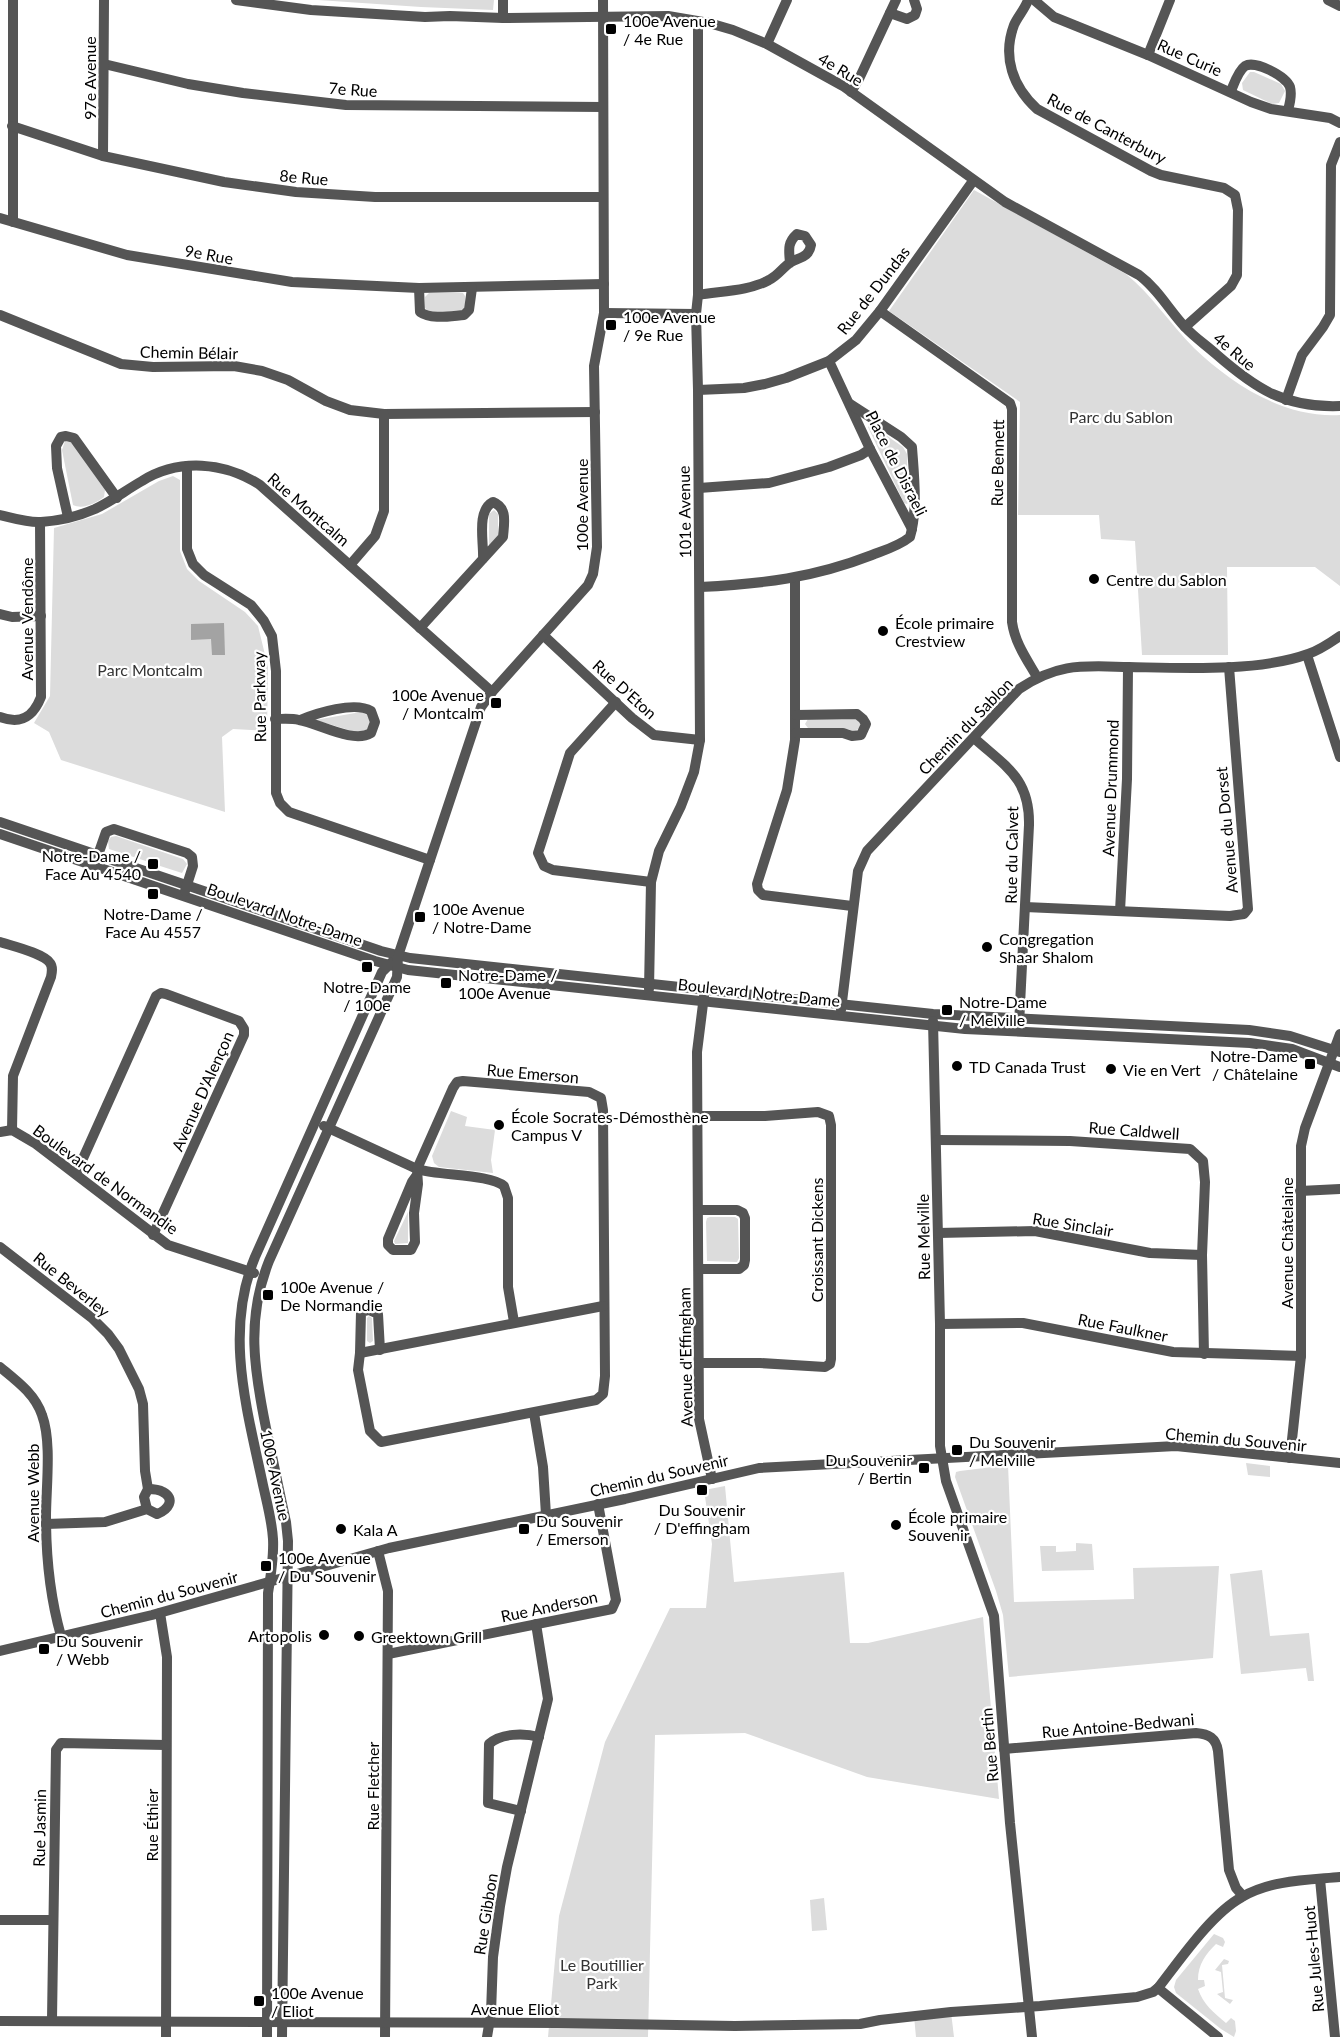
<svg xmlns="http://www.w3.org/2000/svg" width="1340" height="2037" font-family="Lato,sans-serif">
<rect width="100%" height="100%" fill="#fff"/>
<g fill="#dcdcdc">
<polygon points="318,0 494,0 493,10 421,7"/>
<polygon points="1250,72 1254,72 1281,84 1285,91 1279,103 1272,104 1243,90 1242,83"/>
<path d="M974,190L1126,274C1152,295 1170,324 1194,348C1233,385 1284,418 1340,415V586L1315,567H1227L1228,655H1142L1135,541L1101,539L1099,515H1018L1020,402L889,311Z"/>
<polygon points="429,293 463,293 465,296 466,308 461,312 429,312 425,308 425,297"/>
<polygon points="870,424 903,447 907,454 908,503 907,504 904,503 868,427"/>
<path d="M65,441L72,442L105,490L104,497C96,503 83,510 73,505L62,450Z"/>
<polygon points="173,476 180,480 180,551 187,569 199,581 245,612 258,626 268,667 267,731 233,729 222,737 225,812 61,760 49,732 34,723 50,696 54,528 102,514 159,481"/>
<polygon points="494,510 498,514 498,536 489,546 489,514"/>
<polygon points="361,712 367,715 371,722 369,729 359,733 315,720"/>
<polygon points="808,719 856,719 861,724 859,729 853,731 848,729 808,728 805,724"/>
<polygon points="116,836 183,859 187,864 182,873 157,865 158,862 153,860 152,863 109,849 108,841 111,837"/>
<polygon points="451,1111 467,1117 465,1126 495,1130 491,1160 493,1173 439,1167 434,1163 432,1156"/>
<polygon points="408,1212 408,1243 395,1244 394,1241"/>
<polygon points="710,1217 735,1217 738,1219 739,1258 737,1262 707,1261 706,1222 707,1218"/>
<polygon points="369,1316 372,1318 373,1341 370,1343 367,1341 367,1318"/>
<polygon points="1246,1463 1270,1466 1270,1477 1248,1475"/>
<polygon points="1008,1465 1014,1602 1134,1599 1133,1568 1219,1566 1213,1658 1009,1677 1003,1615 996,1591 955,1477 956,1472 960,1471"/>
<polygon points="725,1486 734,1582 844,1572 850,1643 868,1643 983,1617 999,1799 867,1777 745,1733 655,1735 648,2037 548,2037 559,1916 605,1742 670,1608 706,1608 712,1544 704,1490"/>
<polygon points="1076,1543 1092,1544 1094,1570 1042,1571 1040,1546 1056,1546 1056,1552 1076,1551"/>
<polygon points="1262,1570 1270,1636 1309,1633 1314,1681 1308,1681 1306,1668 1241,1674 1230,1574"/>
<polygon points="824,1898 827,1930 812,1931 810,1900"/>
<path d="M1214,1934L1223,1938L1225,1942L1223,1947L1216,1944C1206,1954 1198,1964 1198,1980H1204L1205,1986L1198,1989C1203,2004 1214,2013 1226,2023L1231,2018L1235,2021L1236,2031L1234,2037L1221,2029L1176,1993L1174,1987L1176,1980Z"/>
<polygon points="1224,1959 1229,1961 1228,1964 1222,1965 1225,1998 1233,2000 1230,2004 1217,1994 1223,1992 1221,1972 1215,1970"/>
<polygon points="951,2012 954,2037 916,2037 914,2016"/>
</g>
<polygon fill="#a3a3a3" points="224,623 225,655 212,655 211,639 191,640 191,624"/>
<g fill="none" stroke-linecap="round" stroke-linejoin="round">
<g stroke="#555" stroke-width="10">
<polyline points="13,0 13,222"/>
<path d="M236,0L311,10L425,17L450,16L503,18L668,16L709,23L733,30L767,44L843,86L1005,202L1139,275C1158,289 1169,310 1185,327C1194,337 1206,345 1216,354C1256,389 1285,408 1340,406"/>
<path d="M1028,0C1025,9 1018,16 1014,25C1002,57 1013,87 1037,109L1151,171L1161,175L1224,188L1235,195L1238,210L1237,275L1231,286L1185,327"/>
<polyline points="1034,0 1054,17 1148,55 1251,102 1271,109 1330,118 1340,123"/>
<polyline points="1328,0 1340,6"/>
<polyline points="890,13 907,19 915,15 917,9 914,0"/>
<polyline points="503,18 503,0"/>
<polyline points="767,44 787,0"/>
<polyline points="1148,55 1170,0"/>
<polyline points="104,64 188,84 243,93 346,105 603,107"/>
<path d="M1231,91C1234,84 1238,71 1245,66C1255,60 1286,76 1290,87C1292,94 1290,103 1288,110"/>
<polyline points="851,92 859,79 896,0"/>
<polyline points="12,126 103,156 224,182 296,192 375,197 602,197"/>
<polyline points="103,156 104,0"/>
<polyline points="0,218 127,255 292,282 419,288 604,284"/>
<path d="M419,288L420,312C431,320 451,316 464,315L469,310L472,288"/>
<path d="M698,295C721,291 749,291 769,280C778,276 783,267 791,262C801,257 809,257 811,245L805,236L797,234C787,243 789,250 790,263"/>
<path d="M880,311L1010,403L1012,409V622C1015,643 1026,658 1037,677"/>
<polyline points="604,313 696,314"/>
<polyline points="0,315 121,364 153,367 234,366 262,371 288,380 326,401 350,410 384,414 595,412"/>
<polyline points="829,361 870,449 912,529"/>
<polyline points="698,390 744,388 765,384 786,378 829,361 856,340 880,311 973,181"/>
<polyline points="1286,400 1302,355 1323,327 1330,315 1331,165 1340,142"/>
<polyline points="187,466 187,549 193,564 204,575 251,605 264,621 272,636 276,671 276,793 280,803 289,812 430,860"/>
<polyline points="699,488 769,483 829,467 861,455 870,449"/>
<path d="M0,515C13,518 28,523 41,522C58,521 79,516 95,509C112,501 126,490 142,481C179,458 225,462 260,485L492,692"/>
<polyline points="68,517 57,468 56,446 61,437 66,436 74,438 117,498"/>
<polyline points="350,565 375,536 384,511 384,414"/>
<polyline points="795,579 795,740 787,790 757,884 758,890 763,895 852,906"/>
<path d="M700,587C762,584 813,578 872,555C885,550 899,546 910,537C918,509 914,476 912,447L901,437L850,404"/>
<polyline points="0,614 12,617 41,616"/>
<path d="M420,628L503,537C504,523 508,508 493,502C476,511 484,542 483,559"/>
<polyline points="543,635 632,718 654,735 700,740"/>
<polyline points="1307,655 1340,757"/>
<polyline points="616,702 570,753 538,853 544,866 553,870 651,882"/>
<polyline points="796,715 857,714 863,719 866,724 861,735 852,736 843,733 796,733"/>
<path d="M0,717C21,725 33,717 41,697L40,522"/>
<path d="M275,719C283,719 291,718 299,720C318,723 353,744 371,733L375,722L371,711C355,701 317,713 300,720"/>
<path d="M974,738C1005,766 1030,778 1029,825L1019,1025"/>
<polyline points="0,822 381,951 410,958 933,1014 1249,1030 1290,1036 1340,1052"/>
<polyline points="0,834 375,961 408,970 965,1029 1250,1043 1292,1049 1340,1067"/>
<polyline points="98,855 106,832 114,829 187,853 192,857 193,866 185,891"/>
<polyline points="1025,907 1230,916 1244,914 1248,909 1229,667"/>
<polyline points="1120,911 1127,779 1128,667"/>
<path d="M0,942C12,946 43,953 50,963C53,967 52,972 51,977L13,1076L12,1130"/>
<polyline points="649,989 651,882 659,851 681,806 694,772 700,740 698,390 696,314 698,295 698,21"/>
<polyline points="704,996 697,1052 699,1419 712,1479"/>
<path d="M841,1010L858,871L867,851L1019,689C1059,662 1084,666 1129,667C1182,668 1259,672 1308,654C1320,650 1330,643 1340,636"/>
<polyline points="933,1021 940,1324 940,1446 946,1481 994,1616 1010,1823 1032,2037"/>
<polyline points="698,1116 765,1116 818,1112 829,1116 831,1125 831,1359 830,1364 825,1367 760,1363 699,1363"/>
<path d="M324,1126L417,1169C439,1176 490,1174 504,1186L508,1198V1287L514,1322"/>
<polyline points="0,1132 12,1130 36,1144 168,1245 254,1273"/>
<polyline points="937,1140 1070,1141 1190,1149 1203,1161 1205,1182 1202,1255 1204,1354"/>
<polyline points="76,1174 156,996 161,993 166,994 239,1021 244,1029 244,1035 153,1235"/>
<polyline points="1300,1191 1340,1189"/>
<polyline points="698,1210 737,1210 743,1213 745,1218 745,1260 744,1265 739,1269 699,1269"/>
<polyline points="938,1233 1035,1231 1150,1253 1202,1255"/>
<polyline points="0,1247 92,1318 108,1334 119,1349 139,1389 143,1404 145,1471 148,1489 144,1497 147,1509"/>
<polyline points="940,1324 1023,1323 1173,1352 1301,1356"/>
<polyline points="380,1350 378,1314 369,1310 361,1312 360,1353 358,1370 370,1431 381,1442 596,1400 603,1394 605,1376 603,1110 601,1098 589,1092 463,1081 457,1082 453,1088 417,1169 418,1184 414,1213 415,1242 411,1250 393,1250 388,1245 388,1239 412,1182 417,1175"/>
<polyline points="360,1353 603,1306"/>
<path d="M0,1367C17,1381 35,1394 42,1415C52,1442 46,1487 46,1517C46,1557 50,1597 61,1636"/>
<polyline points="534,1413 543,1467 546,1515"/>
<polyline points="1290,1458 1301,1356 1301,1146 1305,1128 1340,1034"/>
<path d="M46,1524L105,1522L147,1509L157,1514C168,1510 176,1499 163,1492C158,1489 153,1489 148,1489"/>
<polyline points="378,1551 388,1591 385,2037"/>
<polyline points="160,1613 167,1657 166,2037"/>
<polyline points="0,1651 152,1615 389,1548 625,1499 759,1468 1176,1446 1340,1463"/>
<polyline points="388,1654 612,1609 616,1600 598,1504"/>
<path d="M1004,1749L1196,1733C1209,1734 1216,1738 1218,1751L1229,1870L1236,1888L1243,1896"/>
<path d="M521,1811L488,1803L489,1744C501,1733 524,1733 539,1737"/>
<polyline points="1320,1879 1335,2037"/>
<polyline points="0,1920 53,1920"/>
<polyline points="1158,1988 1218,2037"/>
<polyline points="52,2020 56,1750 61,1743 166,1745"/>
<path d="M0,2021L558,2023L735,2026L860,2024L880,2020L951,2012L1040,2006L1137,1997L1153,1992L1158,1988C1180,1960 1211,1914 1242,1897C1271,1880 1307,1880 1340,1877"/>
<path d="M267,2037L268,1593C271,1575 274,1557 273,1539C272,1521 267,1503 263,1485C247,1409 224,1332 255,1257L382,972L392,962"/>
<path d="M282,2037L288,1541L286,1522C279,1491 273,1459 266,1428C254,1369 246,1319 269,1261L397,977L398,956L481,707L492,692L588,585L593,574L597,547L594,366L604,313L603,0"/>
<polyline points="487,2037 491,2013 493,1957 500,1906 507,1867 548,1699 536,1624"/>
</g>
</g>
<g fill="#000" stroke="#fff" stroke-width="2">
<rect x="605" y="23" width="12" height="12" rx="3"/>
<rect x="605" y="319" width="12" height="12" rx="3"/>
<circle cx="1094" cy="579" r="6"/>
<circle cx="883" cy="631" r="6"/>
<rect x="490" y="697" width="12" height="12" rx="3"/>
<rect x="147" y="858" width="12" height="12" rx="3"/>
<rect x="147" y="888" width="12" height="12" rx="3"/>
<rect x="414" y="911" width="12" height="12" rx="3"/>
<circle cx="987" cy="947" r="6"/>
<rect x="361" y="961" width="12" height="12" rx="3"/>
<rect x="440" y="977" width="12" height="12" rx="3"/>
<rect x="941" y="1004" width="12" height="12" rx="3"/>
<rect x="1304" y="1058" width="12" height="12" rx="3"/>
<circle cx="957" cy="1066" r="6"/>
<circle cx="1111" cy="1069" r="6"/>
<circle cx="499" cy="1125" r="6"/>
<rect x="262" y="1289" width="12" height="12" rx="3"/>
<rect x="951" y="1444" width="12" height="12" rx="3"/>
<rect x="918" y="1462" width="12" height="12" rx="3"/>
<rect x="696" y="1484" width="12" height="12" rx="3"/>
<circle cx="896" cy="1525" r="6"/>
<circle cx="341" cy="1529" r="6"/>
<rect x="518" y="1523" width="12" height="12" rx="3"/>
<rect x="260" y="1560" width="12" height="12" rx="3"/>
<circle cx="324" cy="1635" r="6"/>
<circle cx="359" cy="1636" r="6"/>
<rect x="38" y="1643" width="12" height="12" rx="3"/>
<rect x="253" y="1995" width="12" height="12" rx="3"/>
</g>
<g text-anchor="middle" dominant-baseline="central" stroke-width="4.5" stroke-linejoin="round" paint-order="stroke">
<g font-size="16" fill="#000" stroke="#fff" text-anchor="start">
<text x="623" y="20">100e Avenue<tspan x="623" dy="18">/ 4e Rue</tspan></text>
<text x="623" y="316">100e Avenue<tspan x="623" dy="18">/ 9e Rue</tspan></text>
<text x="1106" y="579">Centre du Sablon</text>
<text x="895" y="622">École primaire<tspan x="895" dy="18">Crestview</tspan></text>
<text x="484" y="694" text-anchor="end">100e Avenue<tspan x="484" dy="18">/ Montcalm</tspan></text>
<text x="141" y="855" text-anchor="end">Notre-Dame /<tspan x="141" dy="18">Face Au 4540</tspan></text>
<text x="432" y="908">100e Avenue<tspan x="432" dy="18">/ Notre-Dame</tspan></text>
<text x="153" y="913" text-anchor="middle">Notre-Dame /<tspan x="153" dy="18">Face Au 4557</tspan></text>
<text x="999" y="938">Congregation<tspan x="999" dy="18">Shaar Shalom</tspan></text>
<text x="458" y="974">Notre-Dame /<tspan x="458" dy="18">100e Avenue</tspan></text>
<text x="367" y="986" text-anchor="middle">Notre-Dame<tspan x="367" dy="18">/ 100e</tspan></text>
<text x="959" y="1001">Notre-Dame<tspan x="959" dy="18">/ Melville</tspan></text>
<text x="1298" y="1055" text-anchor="end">Notre-Dame<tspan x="1298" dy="18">/ Châtelaine</tspan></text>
<text x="969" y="1066">TD Canada Trust</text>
<text x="1123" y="1069">Vie en Vert</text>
<text x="511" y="1116">École Socrates-Démosthène<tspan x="511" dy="18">Campus V</tspan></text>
<text x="280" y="1286">100e Avenue /<tspan x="280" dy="18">De Normandie</tspan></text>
<text x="969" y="1441">Du Souvenir<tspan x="969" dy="18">/ Melville</tspan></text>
<text x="912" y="1459" text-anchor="end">Du Souvenir<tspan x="912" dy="18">/ Bertin</tspan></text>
<text x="702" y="1509" text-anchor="middle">Du Souvenir<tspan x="702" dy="18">/ D'effingham</tspan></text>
<text x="908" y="1516">École primaire<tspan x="908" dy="18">Souvenir</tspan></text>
<text x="536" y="1520">Du Souvenir<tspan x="536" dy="18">/ Emerson</tspan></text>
<text x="353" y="1529">Kala A</text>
<text x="278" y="1557">100e Avenue<tspan x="278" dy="18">/ Du Souvenir</tspan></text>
<text x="312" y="1635" text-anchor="end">Artopolis</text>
<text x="371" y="1636">Greektown Grill</text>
<text x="56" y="1640">Du Souvenir<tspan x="56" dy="18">/ Webb</tspan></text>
<text x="271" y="1992">100e Avenue<tspan x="271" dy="18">/ Eliot</tspan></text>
</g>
<g font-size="16" fill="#000" stroke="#fff">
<text transform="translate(1190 57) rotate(24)">Rue Curie</text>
<text transform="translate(841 69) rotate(31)">4e Rue</text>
<text transform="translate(89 78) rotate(-90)">97e Avenue</text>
<text transform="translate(353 89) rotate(4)">7e Rue</text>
<text transform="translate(1107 128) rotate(28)">Rue de Canterbury</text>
<text transform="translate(304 177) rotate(5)">8e Rue</text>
<text transform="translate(209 254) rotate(10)">9e Rue</text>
<text transform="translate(873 290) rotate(-52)">Rue de Dundas</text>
<text transform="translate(1235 351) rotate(40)">4e Rue</text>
<text transform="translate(189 352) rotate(1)">Chemin Bélair</text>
<text transform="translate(897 463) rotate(63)">Place de Disraeli</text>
<text transform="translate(997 463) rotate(-89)">Rue Bennett</text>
<text transform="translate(581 505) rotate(-90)">100e Avenue</text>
<text transform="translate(309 509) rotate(41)">Rue Montcalm</text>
<text transform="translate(684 512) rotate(-91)">101e Avenue</text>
<text transform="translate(26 619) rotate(-90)">Avenue Vendôme</text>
<text transform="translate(625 689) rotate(42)">Rue D'Eton</text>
<text transform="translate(259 697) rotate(-91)">Rue Parkway</text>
<text transform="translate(965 726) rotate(-46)">Chemin du Sablon</text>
<text transform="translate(1110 788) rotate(-88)">Avenue Drummond</text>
<text transform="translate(1226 830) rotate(-95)">Avenue du Dorset</text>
<text transform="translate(1011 855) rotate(-89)">Rue du Calvet</text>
<text transform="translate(285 914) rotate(19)">Boulevard Notre-Dame</text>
<text transform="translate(759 992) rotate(6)">Boulevard Notre-Dame</text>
<text transform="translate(533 1073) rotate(5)">Rue Emerson</text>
<text transform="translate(202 1091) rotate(-66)">Avenue D'Alençon</text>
<text transform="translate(1134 1130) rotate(4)">Rue Caldwell</text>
<text transform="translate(106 1179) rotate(36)">Boulevard de Normandie</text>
<text transform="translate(1073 1224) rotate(9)">Rue Sinclair</text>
<text transform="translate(923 1237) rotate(-91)">Rue Melville</text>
<text transform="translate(816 1240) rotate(-90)">Croissant Dickens</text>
<text transform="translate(1286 1243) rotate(-90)">Avenue Châtelaine</text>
<text transform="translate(72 1284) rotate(39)">Rue Beverley</text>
<text transform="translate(1123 1327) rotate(11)">Rue Faulkner</text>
<text transform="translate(685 1357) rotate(-91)">Avenue d'Effingham</text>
<text transform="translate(1236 1439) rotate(5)">Chemin du Souvenir</text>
<text transform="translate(276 1475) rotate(78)">100e Avenue</text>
<text transform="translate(659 1475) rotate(-13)">Chemin du Souvenir</text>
<text transform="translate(32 1493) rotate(-90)">Avenue Webb</text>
<text transform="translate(169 1594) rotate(-15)">Chemin du Souvenir</text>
<text transform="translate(549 1606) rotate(-12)">Rue Anderson</text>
<text transform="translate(1118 1725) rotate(-5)">Rue Antoine-Bedwani</text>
<text transform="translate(989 1745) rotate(-95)">Rue Bertin</text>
<text transform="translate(372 1786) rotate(-90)">Rue Fletcher</text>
<text transform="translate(151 1825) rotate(-90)">Rue Éthier</text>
<text transform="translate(39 1828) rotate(-89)">Rue Jasmin</text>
<text transform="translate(485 1914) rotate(-81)">Rue Gibbon</text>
<text transform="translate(1313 1959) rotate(-95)">Rue Jules-Huot</text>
<text x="515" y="2008">Avenue Eliot</text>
</g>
<g font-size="16" fill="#333" stroke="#fff">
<text x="1121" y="416">Parc du Sablon</text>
<text x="150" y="669">Parc Montcalm</text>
<text x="602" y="1964">Le Boutillier<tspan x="602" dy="18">Park</tspan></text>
</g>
</g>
</svg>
